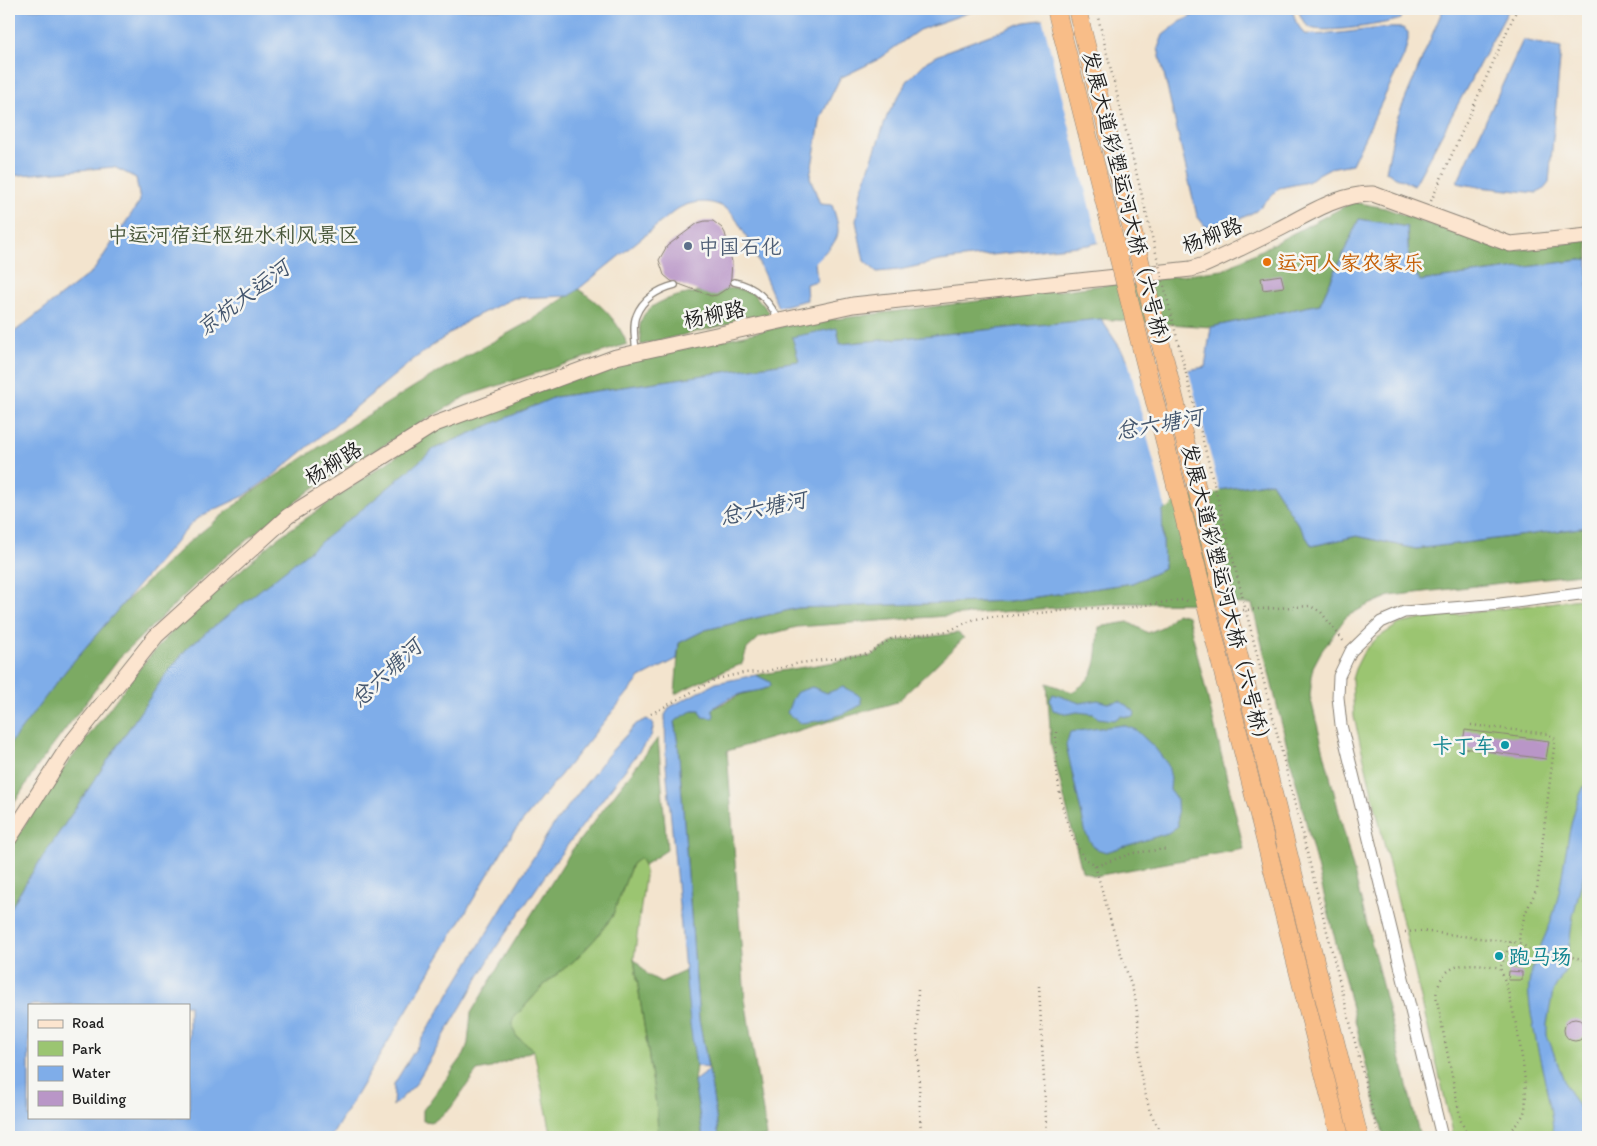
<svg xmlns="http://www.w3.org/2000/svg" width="1597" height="1146" font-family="Itim,'LXGW WenKai TC',sans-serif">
<rect width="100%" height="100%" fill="#f6f6f2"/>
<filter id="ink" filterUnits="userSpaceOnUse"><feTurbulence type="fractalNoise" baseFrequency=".02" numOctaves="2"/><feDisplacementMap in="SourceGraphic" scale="10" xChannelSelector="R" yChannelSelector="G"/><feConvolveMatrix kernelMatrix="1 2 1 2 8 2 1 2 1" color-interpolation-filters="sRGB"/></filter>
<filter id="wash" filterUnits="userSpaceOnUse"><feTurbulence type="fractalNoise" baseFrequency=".0096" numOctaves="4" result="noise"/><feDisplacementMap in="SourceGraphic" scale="20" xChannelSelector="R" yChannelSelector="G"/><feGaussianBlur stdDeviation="1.12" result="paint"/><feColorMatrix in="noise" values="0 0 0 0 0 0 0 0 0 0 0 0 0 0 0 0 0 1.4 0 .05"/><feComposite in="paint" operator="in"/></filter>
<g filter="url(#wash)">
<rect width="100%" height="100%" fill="#f3e4ce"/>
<g fill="#9bc571" stroke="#5c7046">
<polygon points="1588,598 1588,1137 1454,1137 1354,717 1352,679 1355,669 1363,653 1376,639 1399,624 1428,618"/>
<polygon points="640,857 644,865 645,876 634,959 657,1111 658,1137 552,1137 534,1051 517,1037 512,1029 513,1019 547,982 575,960 595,939 612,917 632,864"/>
</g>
<g fill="#7caa63" stroke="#4c6340">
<polygon points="1353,202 1385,208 1501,250 1526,249 1588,240 1588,259 1420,281 1409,262 1407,227 1359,219 1320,304 1211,327 1101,319 840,344 837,328 799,361 555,397 434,449 161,681 30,876 9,911 9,849 47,791 142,665 180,623 279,537 433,431 536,392 630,361 788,325 1223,270"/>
<path d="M734,288L753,293L771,314L641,345C641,339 639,331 640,325C645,293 708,291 734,288Z"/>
<path d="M578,289C600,303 618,320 627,344L466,396L316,486L219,562L119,658L34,771L9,812V745L12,740L67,669L120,607L190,541L252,492L355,423L438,372L525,324Z"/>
<polygon points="1271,482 1312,546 1357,536 1416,549 1588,527 1588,573 1390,596 1364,607 1346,617 1321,652 1313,667 1310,696 1420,1137 1384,1137 1252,604 1122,603 797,627 760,637 747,649 742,664 716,674 675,694 679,643 705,630 798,608 1009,601 1132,583 1164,569 1162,511 1180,496"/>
<path d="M1176,613L1188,616L1244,849L1095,876L1082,871L1051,744L1047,683L1072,692C1101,676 1096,656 1099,627L1128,622L1148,633L1164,626Z"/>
<polygon points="958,633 964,638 897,702 727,751 745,999 767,1137 719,1137 709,1070 699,1020 678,744 674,721 693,710 712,709 742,694 768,688 769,682 756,675 871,656 895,641"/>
<polygon points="658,738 667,850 644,865 640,858 632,864 612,917 595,939 575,960 547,982 513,1019 513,1029 517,1037 534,1050 491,1068 477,1071 450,1109 433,1122 423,1121 423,1110 464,1055 468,1043 471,1013 499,966 572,850"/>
<polygon points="634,959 648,975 661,982 685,971 696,1066 694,1081 703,1137 658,1137 657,1111"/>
</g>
<g fill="#7fade9" stroke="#4e6482" fill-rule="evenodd">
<path d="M9,9H979L919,30L877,60L840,78L821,117L810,177L820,204L832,205C844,239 838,239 815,262L817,281L806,284L807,300L778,307C769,287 743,221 728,210C713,199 691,200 676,210L570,296L514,298L470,319L414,359L274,475L244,496L203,515L192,523L67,669L9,745V336L94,270L140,201L136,178L114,167L9,176Z"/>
<path d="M1205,9H1292L1296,22L1304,34C1337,37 1370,26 1403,28L1408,32V40L1404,56L1352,164L1330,168L1317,175L1308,182L1279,188L1256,211L1219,229L1205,226L1197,216L1158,48L1163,35L1180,22Z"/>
<path d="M1298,9H1404L1401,19C1385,24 1326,34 1311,28C1304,25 1300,16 1298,9Z"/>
<polygon points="1443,9 1509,9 1414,186 1386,172 1396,121"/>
<polygon points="1089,14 1147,231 1088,245 971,257 940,261 899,270 877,272 864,261 856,221 861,191 887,116 908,80 927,61 949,50 1025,22"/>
<polygon points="1523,40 1561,48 1549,183 1543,190 1537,193 1479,187 1457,183"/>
<path d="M1359,219L1407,227L1409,262L1420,281L1588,259V527L1416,549L1357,536L1312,546L1271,482L1180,496L1162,511L1164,569L1132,583L1009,601L798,608L705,630L679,643L677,659L640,678L513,833L331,1137H9V911L30,876L161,681L188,647L370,503L434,449L555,397L799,361L792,337L837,328L840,344L1101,319L1140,378L1205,367L1211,327L1320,304ZM29,1005H189V1117H29Z"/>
<path d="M756,675L770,682L771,685C765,691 753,691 744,693C733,696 721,702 712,709L714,715L713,718L702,717L700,710H693L674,722L678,744L699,1020L708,1068L696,1066L690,1024L666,765L665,715L670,707L716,683Z"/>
<path d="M812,687L827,693L843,687L857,694L861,698V705C842,716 822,722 800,723L787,713L792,699L797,692Z"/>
<polygon points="1053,694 1080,703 1098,700 1107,703 1120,701 1133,710 1135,713 1134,716 1129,717 1121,716 1114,720 1098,718 1094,714 1077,712 1068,714 1053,710 1050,700"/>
<polygon points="647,719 654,724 651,736 553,864 497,946 415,1085 393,1106 394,1084 552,827 608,755 636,724"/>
<polygon points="1123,725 1136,730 1155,748 1168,765 1171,778 1170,790 1177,800 1178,826 1168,833 1106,852 1094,848 1086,834 1066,745 1070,732"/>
<path d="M1588,779V863L1585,869L1573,916L1566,969L1553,991L1547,1024V1035L1566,1086L1579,1108L1588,1117V1137H1554C1550,1090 1534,1045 1529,998C1526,971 1543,944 1552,918C1567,874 1564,819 1588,779Z"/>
<polygon points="709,1070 719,1137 703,1137 694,1081"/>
</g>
<g fill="#f3e4ce">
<polygon points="1089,11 1098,20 1149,230 1148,233 1099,245 1042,17"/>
<polygon points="1126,353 1142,376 1188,368 1220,492 1181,498 1166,510"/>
</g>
<g id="blocks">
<g fill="#b996c7">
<polygon points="705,221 713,221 722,228 725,233 732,262 731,277 729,287 717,295 711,296 671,281 664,275 659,260 667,246 698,223"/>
<polygon points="1281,275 1284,287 1263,290 1261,278"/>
<polygon points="1465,730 1549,741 1546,759 1462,748"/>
<polygon points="1509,971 1522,972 1522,980 1508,980"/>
<circle cx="1575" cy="1030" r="11"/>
</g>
</g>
</g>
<g filter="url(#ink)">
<use href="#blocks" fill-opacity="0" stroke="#888075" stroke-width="1"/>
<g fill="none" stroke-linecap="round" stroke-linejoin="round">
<defs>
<g id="lane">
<path d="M734,282C757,286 768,301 779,319"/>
<path d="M636,351C635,341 632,325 636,316C642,299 659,289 675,285"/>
</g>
<polyline id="street" points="1442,1137 1341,725 1338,697 1339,676 1351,651 1381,622 1404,612 1500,604 1588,593"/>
<path id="secondary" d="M9,839L68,747L156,636L288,516L435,424L616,357L853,305L1191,269L1204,265C1229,254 1253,242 1277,230C1307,215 1339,193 1373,194L1510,244L1588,236"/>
</defs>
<use href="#lane" stroke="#888075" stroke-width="8"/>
<use href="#street" stroke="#888075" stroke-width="13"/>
<use href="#secondary" stroke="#888075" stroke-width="17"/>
<g stroke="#888075" stroke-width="2.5" stroke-dasharray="1 4" stroke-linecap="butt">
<polyline points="1431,201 1517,9"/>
<polyline points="1243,610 1310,606 1321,612 1344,642"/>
<polyline points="651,714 716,679 743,673 763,672 800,663 868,654 893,638 948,631 975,619 1091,608 1119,609 1180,600 1190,601"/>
<polyline points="1471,725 1548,734 1555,739 1537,888 1525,914 1519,937 1520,943 1529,949 1588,960"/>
<path d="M1056,732C1056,763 1057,798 1069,827C1072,837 1078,846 1082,855L1085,859L1094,864L1096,869L1113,929L1135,997L1138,1019L1140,1072L1150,1112L1163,1137"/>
<polyline points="1096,866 1133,853 1167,849"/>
<polyline points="1405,932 1421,931 1520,943"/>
<polyline points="1039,986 1047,1137"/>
<polyline points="918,990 917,1031 921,1137"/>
<path d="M1473,1137L1465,1130L1461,1121L1436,996C1440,960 1472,961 1500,968"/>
<path d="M1500,1137C1510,1131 1519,1124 1524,1113C1532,1090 1511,991 1500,968L1511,942"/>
</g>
<use href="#lane" stroke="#fff" stroke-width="5.5"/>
<use href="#street" stroke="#fff" stroke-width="11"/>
<use href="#secondary" stroke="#fce5cf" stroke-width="15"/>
<defs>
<g id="primary-bridge">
<polyline points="1056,9 1340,1137"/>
<polyline points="1077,9 1359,1137"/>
</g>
</defs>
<use href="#primary-bridge" stroke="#888075" stroke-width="19" stroke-linecap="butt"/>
<polyline stroke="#888075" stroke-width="2.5" stroke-dasharray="1 4" stroke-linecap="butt" points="1096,9 1175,330 1379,1137"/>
<use href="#primary-bridge" stroke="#f8bd88" stroke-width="18"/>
</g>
</g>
<circle fill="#5c6f8a" stroke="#f6f6f2" stroke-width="2" cx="688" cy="246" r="5"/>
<circle fill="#e8710a" stroke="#f6f6f2" stroke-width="2" cx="1267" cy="262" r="5"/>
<g fill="#0f9aa8" stroke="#f6f6f2" stroke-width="2">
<circle cx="1505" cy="745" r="5"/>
<circle cx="1499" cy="956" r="5"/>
</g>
<g text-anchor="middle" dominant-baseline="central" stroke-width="5" stroke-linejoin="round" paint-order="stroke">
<g font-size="21" fill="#1c1c1c" stroke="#f6f6f2">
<text transform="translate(1128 204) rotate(76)">发展大道彩塑运河大桥（六号桥）</text>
<text transform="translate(1212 235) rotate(-22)">杨柳路</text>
<text transform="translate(714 314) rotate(-12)">杨柳路</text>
<text transform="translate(333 463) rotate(-32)">杨柳路</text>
<text transform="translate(1227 597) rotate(76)">发展大道彩塑运河大桥（六号桥）</text>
</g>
<g font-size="21" fill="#48573a" stroke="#f6f6f2">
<text x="233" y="234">中运河宿迁枢纽水利风景区</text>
</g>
<g font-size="21" fill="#4e5e75" stroke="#f6f6f2" text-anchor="start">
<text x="698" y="246">中国石化</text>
</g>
<g font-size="21" fill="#c56008" stroke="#f6f6f2" text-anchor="start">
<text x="1277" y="262">运河人家农家乐</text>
</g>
<g font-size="21" fill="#0d838f" stroke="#f6f6f2" text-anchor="end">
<text x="1495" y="745">卡丁车</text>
<text x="1509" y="956" text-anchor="start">跑马场</text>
</g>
<g font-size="22" font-style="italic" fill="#44566e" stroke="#f6f6f2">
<text transform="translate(243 298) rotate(-37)">京杭大运河</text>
<text transform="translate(1159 424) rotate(-10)">总六塘河</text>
<text transform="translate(763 508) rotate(-12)">总六塘河</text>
<text transform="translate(386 673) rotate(-43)">总六塘河</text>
</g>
</g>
<rect width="1597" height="1146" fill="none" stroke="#f6f6f2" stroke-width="30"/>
<rect x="28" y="1004" width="162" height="115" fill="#f6f6f2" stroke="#9f9f9c"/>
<rect x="38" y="1020" width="25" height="8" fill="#fce5cf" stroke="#9f9f9c"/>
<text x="72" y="1028" font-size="15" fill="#1c1c1c">Road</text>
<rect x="38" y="1041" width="25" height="15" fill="#9bc571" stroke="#9f9f9c"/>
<text x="72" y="1054" font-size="15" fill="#1c1c1c">Park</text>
<rect x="38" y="1066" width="25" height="15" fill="#7fade9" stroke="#9f9f9c"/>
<text x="72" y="1078" font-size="15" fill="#1c1c1c">Water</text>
<rect x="38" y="1091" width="25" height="15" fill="#b996c7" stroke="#9f9f9c"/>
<text x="72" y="1104" font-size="15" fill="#1c1c1c">Building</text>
</svg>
